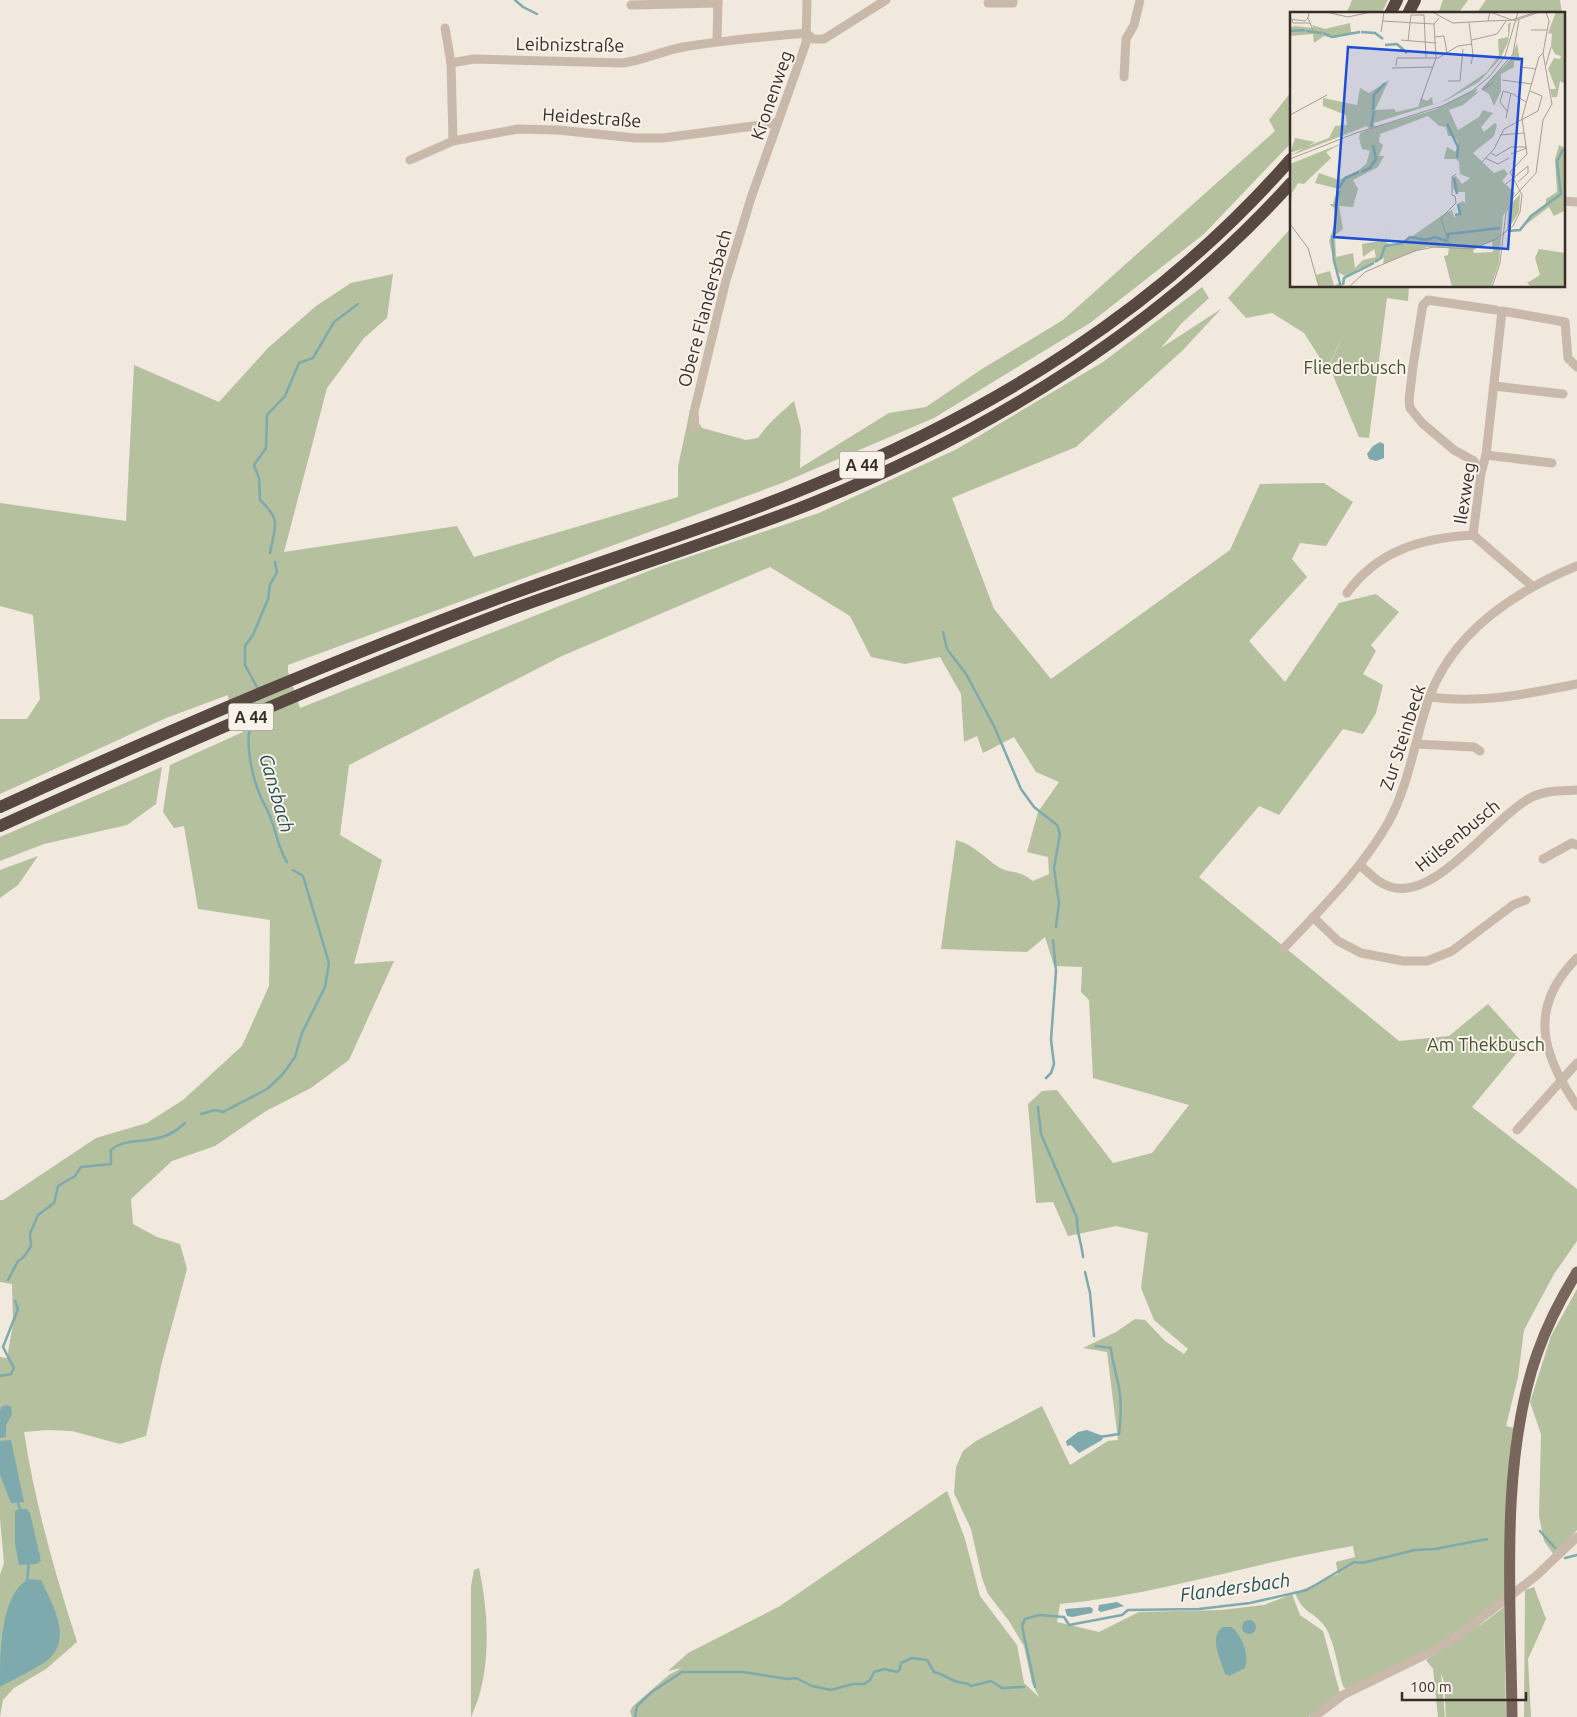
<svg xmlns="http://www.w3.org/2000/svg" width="1577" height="1717" font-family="Ubuntu,sans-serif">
<rect width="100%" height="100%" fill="#f1e8de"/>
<g fill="#b4c09e">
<polygon points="1352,0 1388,0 1381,14 1346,14"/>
<polygon points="1443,0 1468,0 1458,14 1438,14"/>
<polygon points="1486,0 1560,0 1562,14 1476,14"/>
<path d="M1291,92V143L1204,234L1090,323L934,418L782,483L288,665V672L300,708L656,568L819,513L957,449L1103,362L1202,287L1209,298L1182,323L1161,348L1221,309L1183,350L1076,447L952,498L994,609L1051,679L1230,550L1260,484L1324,483L1353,502L1326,546L1300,543L1292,559L1307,577L1249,641L1285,682L1339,603L1376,594L1399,612L1371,645L1376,651L1363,674L1383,685L1376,713L1363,734L1343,729L1279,815L1259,806L1199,877L1399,1041L1449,1036L1488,1004L1524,1044L1472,1107L1577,1189V1241L1554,1274L1524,1330L1518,1377L1506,1426L1514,1428L1506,1597L1432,1649L1346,1689L1343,1686C1338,1669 1334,1637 1323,1624C1312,1611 1303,1613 1295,1593L1338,1574L1336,1562L1355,1557L1353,1546C1255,1562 1159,1595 1060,1604L1057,1622L1099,1632L1139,1612L1221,1610L1264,1605L1292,1594L1300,1615L1323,1631L1340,1693L1308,1717H632L630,1711L633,1706L670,1674L682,1668L668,1671L688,1653L780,1606L947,1491L965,1539L980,1596L1017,1645L1024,1683L1039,1697L1032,1683L1024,1646L1009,1621L988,1594L982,1578L971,1529L954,1493L956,1467L963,1451L976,1441L1042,1406L1070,1465L1108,1441L1118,1440L1107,1352L1083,1348L1116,1332L1135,1319L1145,1320L1165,1341L1184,1354L1188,1349L1154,1320L1141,1288L1148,1233L1116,1226L1068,1236L1053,1202L1036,1203L1028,1104L1042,1091L1057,1090L1113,1163L1152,1153L1189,1105L1093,1078L1089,1000L1081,992L1082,967L1054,966L1045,937L1027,952L941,949L956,840C975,845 984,858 1000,868C1012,874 1018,869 1033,881L1049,874L1048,857L1027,852L1038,812L1059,782L1036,772L1014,737L983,753L977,736L964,742L961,694L940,657L905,664L871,657L850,616L770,567L562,656L349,765L340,835L382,860L354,964L394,961L349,1060L311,1088L266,1111L215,1146L172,1161L131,1199L133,1224L157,1237L180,1244L187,1269L162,1362L146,1436L120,1444L72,1431L48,1430L24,1432C35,1504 55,1573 77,1642L46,1669L14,1688L3,1700L0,1717V1575L4,1563L0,1519V1357L7,1358L13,1324L12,1284L0,1282V1200H3L96,1138L147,1123L183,1100L242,1046L269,986L270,920L198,909L184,826L174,828L163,812L170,765L243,732L229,705L228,695L166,718L0,794V719H27L40,699L33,615L0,606V503L126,521L134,365L219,402L268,348L316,306L351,283L393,274L387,318L364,338L327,388L284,552L457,526L474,557L678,497V467L690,410L702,428L746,440L758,438C768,423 781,413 794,401L801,429L800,468L889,413L926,407L982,369L1063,320L1275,131L1269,120Z"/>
<polygon points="1291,228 1291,286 1409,286 1408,301 1387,298 1369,438 1359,437 1329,366 1346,329 1327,369 1304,333 1272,313 1246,318 1228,298"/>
<polygon points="162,767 156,804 127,825 44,844 0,861 0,837"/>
<polygon points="38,856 18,885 0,898 0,870"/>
<polygon points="1577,1289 1577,1530 1554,1555 1544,1541 1539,1516 1541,1434 1530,1402 1551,1336"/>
<path d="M479,1568C489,1615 492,1673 471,1717V1586L474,1570Z"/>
<polygon points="1534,1587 1546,1619 1528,1659 1531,1717 1524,1717 1525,1590"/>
<polygon points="1504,1607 1506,1717 1446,1717 1444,1682 1441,1673 1445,1717 1438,1717 1433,1669 1426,1660 1486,1621"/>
</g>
<g fill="#7eaaad">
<polygon points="1380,442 1384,444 1384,458 1376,461 1369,459 1367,454 1373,446"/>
<polygon points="7,1405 11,1407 12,1414 6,1425 6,1437 0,1438 0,1411 1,1407"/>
<polygon points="1087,1430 1103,1436 1102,1440 1079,1453 1071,1445 1067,1446 1066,1441 1078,1432"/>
<polygon points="11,1440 24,1502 11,1503 0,1475 0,1441"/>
<polygon points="20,1509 27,1509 30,1513 41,1561 36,1564 19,1565 15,1544 15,1511"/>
<path d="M28,1579L41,1580C52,1604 72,1636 50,1658C44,1665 10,1681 0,1687C0,1653 0,1596 28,1579Z"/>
<polygon points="1117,1602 1124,1606 1101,1612 1098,1610 1099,1605"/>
<polygon points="1090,1607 1093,1609 1092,1613 1072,1617 1067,1616 1065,1609"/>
<circle cx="1249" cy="1627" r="7"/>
<path d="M1223,1627H1231C1242,1634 1250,1657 1245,1668L1229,1676L1225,1674C1221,1659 1208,1637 1223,1627Z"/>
</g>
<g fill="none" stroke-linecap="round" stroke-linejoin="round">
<g stroke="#7eaaad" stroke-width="2.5">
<polyline points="515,0 523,7 537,14"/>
<path d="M270,553C275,525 282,521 260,500L259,478L254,465L266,448L267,415L285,396L299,363L313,358L334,322L358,304"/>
<polyline points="943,632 947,649 966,674 994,726 1021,789 1034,807 1057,825 1060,834 1054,868 1059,903 1056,927"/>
<polyline points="258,689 245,665 245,646 253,635 268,599 270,585 277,572 275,562"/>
<path d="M253,720C243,737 252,777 260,795C263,803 268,810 271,819C277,834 278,848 287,862"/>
<polyline points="1046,1078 1051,1073 1054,1064 1051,1040 1056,971 1053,940"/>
<path d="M1038,1107L1041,1134L1077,1218C1076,1231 1082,1244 1083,1257"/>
<polyline points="201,1114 215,1110 223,1112 267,1089 282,1075 295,1057 302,1033 325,987 329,963 303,876 293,870"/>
<polyline points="1085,1272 1090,1293 1094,1336"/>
<path d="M8,1280L18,1261L24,1257L31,1246L30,1234L38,1215L54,1203L58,1186L75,1176L81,1167L111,1164V1150C131,1133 157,1150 185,1123"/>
<path d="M1096,1346L1111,1348C1112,1360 1115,1368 1117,1379C1122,1395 1121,1417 1119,1434L1100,1437"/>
<polyline points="0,1376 11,1374 14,1368 3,1347 18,1309 15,1301"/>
<polyline points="17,1500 21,1512"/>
<polyline points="1540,1531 1555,1548"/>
<polyline points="1565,1558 1577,1555"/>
<polyline points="27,1581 29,1561"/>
<polyline points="1035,1687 1022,1626 1025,1619 1039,1615 1064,1617 1069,1625 1122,1615 1128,1610 1199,1609 1250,1603 1307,1590 1354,1562 1362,1563 1415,1550 1435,1549 1487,1539"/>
<path d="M635,1717L637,1706L653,1691L682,1672H743L788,1679L796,1678L812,1686L831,1690L853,1684H864L870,1680L874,1672L884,1669L897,1672L900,1669L901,1663L912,1658L927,1660L934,1672C943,1674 947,1678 955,1681C961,1684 966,1681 971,1686L991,1681L1002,1688L1024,1687"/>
</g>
<g stroke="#c9b9aa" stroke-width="9">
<polyline points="988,3 1013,3 1013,0"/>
<polyline points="631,5 718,3"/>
<polyline points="445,28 451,63"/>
<polyline points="717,41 718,0"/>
<polyline points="1124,77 1126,39 1134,25 1140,0"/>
<path d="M453,141L451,63L474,59L623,63C644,60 662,51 683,47C724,40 765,37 806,33L813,39H824L886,0"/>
<polyline points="410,160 453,141 518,129 558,130 635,138 663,138 776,123"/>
<polyline points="1563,201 1577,202"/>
<polyline points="1494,386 1563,394"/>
<polyline points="695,428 694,412 725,284 751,198 806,43 807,0"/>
<polyline points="1486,455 1552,463"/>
<polyline points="1481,473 1474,461 1454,450 1422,423 1410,408 1409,400 1413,366 1422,310 1423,305 1428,300 1496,310"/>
<polyline points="1473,535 1481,473 1486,455 1502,311 1565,322 1568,358 1577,367"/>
<path d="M1347,593C1378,550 1422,538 1473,535L1532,586"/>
<path d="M1430,697C1481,704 1527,694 1577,684"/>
<polyline points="1416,744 1474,747 1480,751"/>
<polyline points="1543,859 1572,843 1577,845"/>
<path d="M1360,865C1369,873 1379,884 1391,887C1437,901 1494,816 1532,797C1546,790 1562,791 1577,790"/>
<polyline points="1313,917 1338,941 1361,953 1403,961 1427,961 1452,951 1513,905 1526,900"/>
<path d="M1284,948C1321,909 1361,870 1388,823C1409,785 1415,739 1429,698C1453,632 1516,591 1577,566"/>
<path d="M1577,958C1527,1008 1542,1054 1577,1106"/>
<polyline points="1517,1130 1577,1063"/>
<polyline points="1314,1717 1343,1695 1433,1651 1458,1636 1536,1576 1577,1537"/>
</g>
<path stroke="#78655b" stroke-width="11" d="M1512,1717C1511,1603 1499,1462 1537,1354C1547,1325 1561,1298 1577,1272"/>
<g stroke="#574841" stroke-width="12">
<polyline points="1390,14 1397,0"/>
<polyline points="1408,14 1415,0"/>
<path d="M0,807C165,732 331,661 500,598C603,560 710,528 811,486C994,411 1160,309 1291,159"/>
<path d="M0,826C166,751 334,677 505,612C607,574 713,543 815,502C992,431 1162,326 1291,183"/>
</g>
</g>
<g text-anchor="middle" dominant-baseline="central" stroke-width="4" stroke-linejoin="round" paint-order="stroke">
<g fill="#f9f2ea" stroke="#716963" stroke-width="1">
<rect x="839.5" y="451.5" width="45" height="27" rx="4"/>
<rect x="228.5" y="703.5" width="45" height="27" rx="4"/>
</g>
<g font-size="16" font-weight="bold" fill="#372e29">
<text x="862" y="465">A 44</text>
<text x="251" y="717">A 44</text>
</g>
<g font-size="18" fill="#372e29" stroke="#f9f2ea">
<text transform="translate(570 44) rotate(1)">Leibnizstraße</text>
<text transform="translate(771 95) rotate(-71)">Kronenweg</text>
<text transform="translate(592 117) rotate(4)">Heidestraße</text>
<text transform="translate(704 308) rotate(-75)">Obere Flandersbach</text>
<text transform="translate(1464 493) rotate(-81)">Ilexweg</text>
<text transform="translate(1402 737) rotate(-72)">Zur Steinbeck</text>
<text transform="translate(1457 835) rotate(-39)">Hülsenbusch</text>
</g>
<g font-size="18" fill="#45542e" stroke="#f9f2ea">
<text x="1355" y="367">Fliederbusch</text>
<text x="1486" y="1044">Am Thekbusch</text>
</g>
<g font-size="19" font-style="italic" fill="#215256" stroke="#f9f2ea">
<text transform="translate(277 793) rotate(74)">Gansbach</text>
<text transform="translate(1235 1587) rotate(-8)">Flandersbach</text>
</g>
</g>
<g transform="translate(1290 12)">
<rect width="275" height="275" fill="#f1e8de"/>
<path d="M266,0H275V72L270,69L267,85H262L260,77H266L258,57L264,46L270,47L271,44L265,42L261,34L262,22L258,21ZM20,4L22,13L35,17L60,11L61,20L65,21L44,26L34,24L24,31L23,22L0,24V16L4,14L23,16ZM221,10L218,30L210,47L189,70L157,88L84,111L85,115L144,98L188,76L185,81L190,79L173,93L159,98L168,118L189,105L193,98L203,101L191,115L194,120L205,111L207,113L204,124L183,141L204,161L214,157L218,162L212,169L225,181L213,204L209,251L201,275H162L154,244L158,243L159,236L137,235L93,252L94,246L69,257L55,266L54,275L55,264L46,259L51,275H29L26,263L40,259L44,274L49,271L39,229L46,208L44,196L39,192H43L45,184L48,185L49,177L25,171L29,161L49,168L69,158L76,152L80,139L72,137L69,126L70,121L79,117L77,114L0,144L14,136L0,141L5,126L25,130L18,134L39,126L45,114L57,113L56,103L33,94V86L67,93L70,76L79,81L99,68L85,98L104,97L106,100L128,95L131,86L137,89L142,85L143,93L157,87L197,60L209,43L208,27L218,25V12ZM138,104L149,114L156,115L158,124H164L168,130L166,140L157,135L154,147H166L169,150L170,162L180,166L172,172L166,164L162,165L163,176L166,180H175V190L178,193L173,189L167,192L170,203L164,205L162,198L154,202L114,230L103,234L96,230L98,212L96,228L72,232L73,245L84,237L86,245L73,248L65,256L63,241L46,245L45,223L53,217L49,194L63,195L68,177L63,168L88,155L94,144H89L93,133L89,130L90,122ZM202,229L203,240L184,241L183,238ZM227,31L230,49H224V55L211,62V79L204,94L199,82L191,77L221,47ZM55,130L36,140L41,146L14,172L8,171L2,181L0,203V152ZM269,133L275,136L274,199L264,204L259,195L230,217L241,203L256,194V187L267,180L265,147ZM230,182L229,200L217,219L218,195ZM249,237L275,241V275H242L237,271L250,263L245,246Z" fill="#b4c09e" fill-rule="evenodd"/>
<path fill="none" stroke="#7eaaad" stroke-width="2.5" d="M0,19L15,18M16,19L32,21M71,20L85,21L93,27M33,21L42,25L70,20M95,33L107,32L117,41M83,98L84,83L95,71M157,112L168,135L167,146M81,115L84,99M71,160L80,156L86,147L83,133M164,166L167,182M49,176L55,166L69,160M45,195L49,179M165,203L170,202L168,192M218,219L230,218L241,204L271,182L267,150L273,137M42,223L44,249L51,275M158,227V222L210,216M114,230L120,225L136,228L145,225L157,229M85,250L91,246L95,234L113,231M53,273L54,266L84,251"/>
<path fill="none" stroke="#a79e96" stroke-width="1" d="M19,0L18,6L24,21M36,0L58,5L81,0M142,0L163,11L198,9M246,0L222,8L200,0L198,9L227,8L249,0M0,7L15,9L18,6M2,8L3,11H20M92,9L144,12M179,10L183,43L181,52M241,18H257M91,20L94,0M145,25L154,24L157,41M111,28L146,31M182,28L207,22L216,9M118,29L121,3H134L136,45M256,53L261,35M106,54L107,46H148L168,34L182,32M231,55L246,57M102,56L142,55M212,68L242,72M158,69H170L173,37M203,71L192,78L223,42L229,8M131,88L146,46L144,12L149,6M217,99L210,90L213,79L220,81M0,103L37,83M216,106L221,81L236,90M210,123L234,121M201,141L206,144L221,135H237M221,142L237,136M195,146L208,152L219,146M0,147L66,121L152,94L182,79L200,64L215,44L228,0M192,150L204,137L214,117L248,99L252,84L240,79M216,172L238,154V161L228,170M0,212L18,236L29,275M160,236L151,206L166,191L165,184L162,183V165L166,162M59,275L75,260L124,239L144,235L183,237L206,227L223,214L230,200L232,183L220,160L237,142L232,106L249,45L253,41M202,275L210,251L216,200L223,186L246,161L253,108L262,92L253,41L259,9L256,0"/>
<path fill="#1d4ed8" fill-opacity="0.15" stroke="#1d4ed8" stroke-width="2.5" d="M58,35L232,47L218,237L44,225Z"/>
<rect width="275" height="275" fill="none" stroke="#372e29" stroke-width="2.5"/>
</g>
<path d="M1402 1692v8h124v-8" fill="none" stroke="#372e29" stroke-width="2.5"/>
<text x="1410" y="1692" font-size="15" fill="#372e29" stroke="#f9f2ea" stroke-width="4" paint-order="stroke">100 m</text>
</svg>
